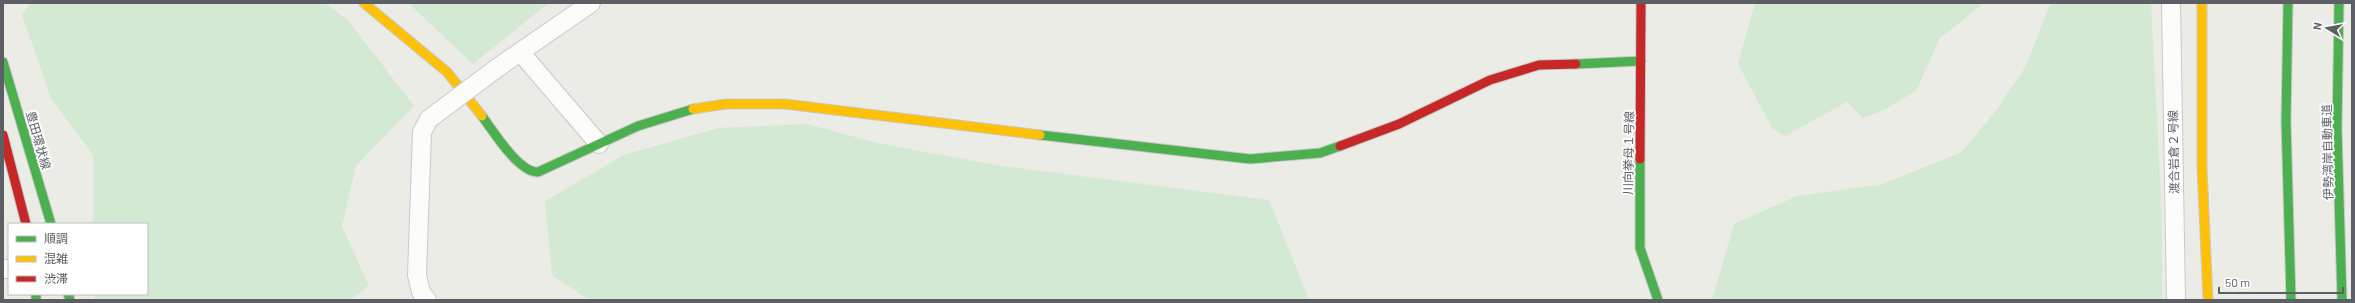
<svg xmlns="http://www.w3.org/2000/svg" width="2355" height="303" font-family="Barlow,'Noto Sans JP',sans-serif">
<rect width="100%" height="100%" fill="#ecece7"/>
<g fill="#d4e9d3">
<polygon points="31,3 325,3 348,20 414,106 356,166 342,226 369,286 350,300 95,300 95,294 147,294 147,224 93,224 93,155 51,98 22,15"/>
<polygon points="408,3 549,3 473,64"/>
<polygon points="1755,3 1984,3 1940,38 1916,91 1884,110 1863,118 1847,102 1785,136 1772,128 1738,64"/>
<polygon points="2054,3 2151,3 2162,217 2162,300 1712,300 1734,224 1797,196 1883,184 1962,152 1997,109 2026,66 2049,7"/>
<polygon points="807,124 877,143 1002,166 1269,200 1309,300 589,300 552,275 545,201 624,155 718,128"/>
</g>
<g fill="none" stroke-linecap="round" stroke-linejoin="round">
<defs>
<g id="street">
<polyline points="2171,3 2176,300"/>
<polyline points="521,53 599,144"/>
<polyline points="497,68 591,3"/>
<polyline points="3,269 9,269"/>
<polyline points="427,300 421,292 417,275 422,132 429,119"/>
</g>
<g id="fast">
<polyline points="2288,3 2286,121 2291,300"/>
<polyline points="2339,3 2337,128 2342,300"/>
<polyline points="3,62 51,224"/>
<polyline points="1576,64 1641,61"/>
<path d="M482,116C493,131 519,173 538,172L638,126L693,109"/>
<polyline points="1040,135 1250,159 1320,153 1340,146"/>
<polyline points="1640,159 1640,248 1658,300"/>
<polyline points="36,294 36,300"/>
<polyline points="68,294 70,300"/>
</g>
<g id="slow">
<polyline points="364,3 447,72 482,116"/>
<polyline points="2202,3 2202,167 2208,300"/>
<polyline points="693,109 726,104 785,104 1040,135"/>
</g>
<g id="jam">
<polyline points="3,135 26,224"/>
<polyline points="1340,146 1399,124 1490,80 1539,65 1576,64"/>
<polyline points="1640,159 1641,3"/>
</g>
</defs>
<use href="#street" stroke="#c9c9c9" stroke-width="20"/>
<use href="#fast" stroke="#c8c9c7" stroke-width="11"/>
<use href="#slow" stroke="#c8c9c7" stroke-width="11"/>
<use href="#jam" stroke="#c8c9c7" stroke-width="11"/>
<use href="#street" stroke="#fcfcfb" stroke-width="18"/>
<use href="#fast" stroke="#4caf50" stroke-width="9"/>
<use href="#slow" stroke="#ffc107" stroke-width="9"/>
<use href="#jam" stroke="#c62828" stroke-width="9"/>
<defs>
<polyline id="street-bridge" points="429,119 497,68"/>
</defs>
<use href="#street-bridge" stroke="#c9c9c9" stroke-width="20" stroke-linecap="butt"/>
<use href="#street-bridge" stroke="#fcfcfb" stroke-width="18"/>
</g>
<g text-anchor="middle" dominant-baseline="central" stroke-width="3.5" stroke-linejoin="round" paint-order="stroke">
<g font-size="12" fill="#5c6065" stroke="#fff">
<text transform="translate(39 140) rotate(74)">豊田環状線</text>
<text transform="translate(2173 152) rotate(-91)">渡合岩倉２号線</text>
<text transform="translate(2327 152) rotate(-91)">伊勢湾岸自動車道</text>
<text transform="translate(1628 153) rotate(-89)">川向挙母１号線</text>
</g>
</g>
<rect width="2355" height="303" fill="none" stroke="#5c6065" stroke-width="8"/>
<rect x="8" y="223" width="140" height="72" fill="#ffffff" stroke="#bebfc1"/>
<rect x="16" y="236" width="20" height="6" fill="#4caf50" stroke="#bebfc1"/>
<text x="44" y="243" font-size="12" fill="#5c6065">順調</text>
<rect x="16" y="256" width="20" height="6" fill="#ffc107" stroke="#bebfc1"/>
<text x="44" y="263" font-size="12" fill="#5c6065">混雑</text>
<rect x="16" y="276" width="20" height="6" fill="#c62828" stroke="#bebfc1"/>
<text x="44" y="283" font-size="12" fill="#5c6065">渋滞</text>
<g transform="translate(2327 28) rotate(281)" stroke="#ffffff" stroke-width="3" paint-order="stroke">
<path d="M0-3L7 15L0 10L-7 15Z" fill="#5c6065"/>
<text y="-6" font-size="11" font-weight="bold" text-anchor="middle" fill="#5c6065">N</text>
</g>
<path d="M2219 287v6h124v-6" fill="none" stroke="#5c6065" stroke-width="2"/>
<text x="2225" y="287" font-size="12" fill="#5c6065" stroke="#ffffff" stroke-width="3" paint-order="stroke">50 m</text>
</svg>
